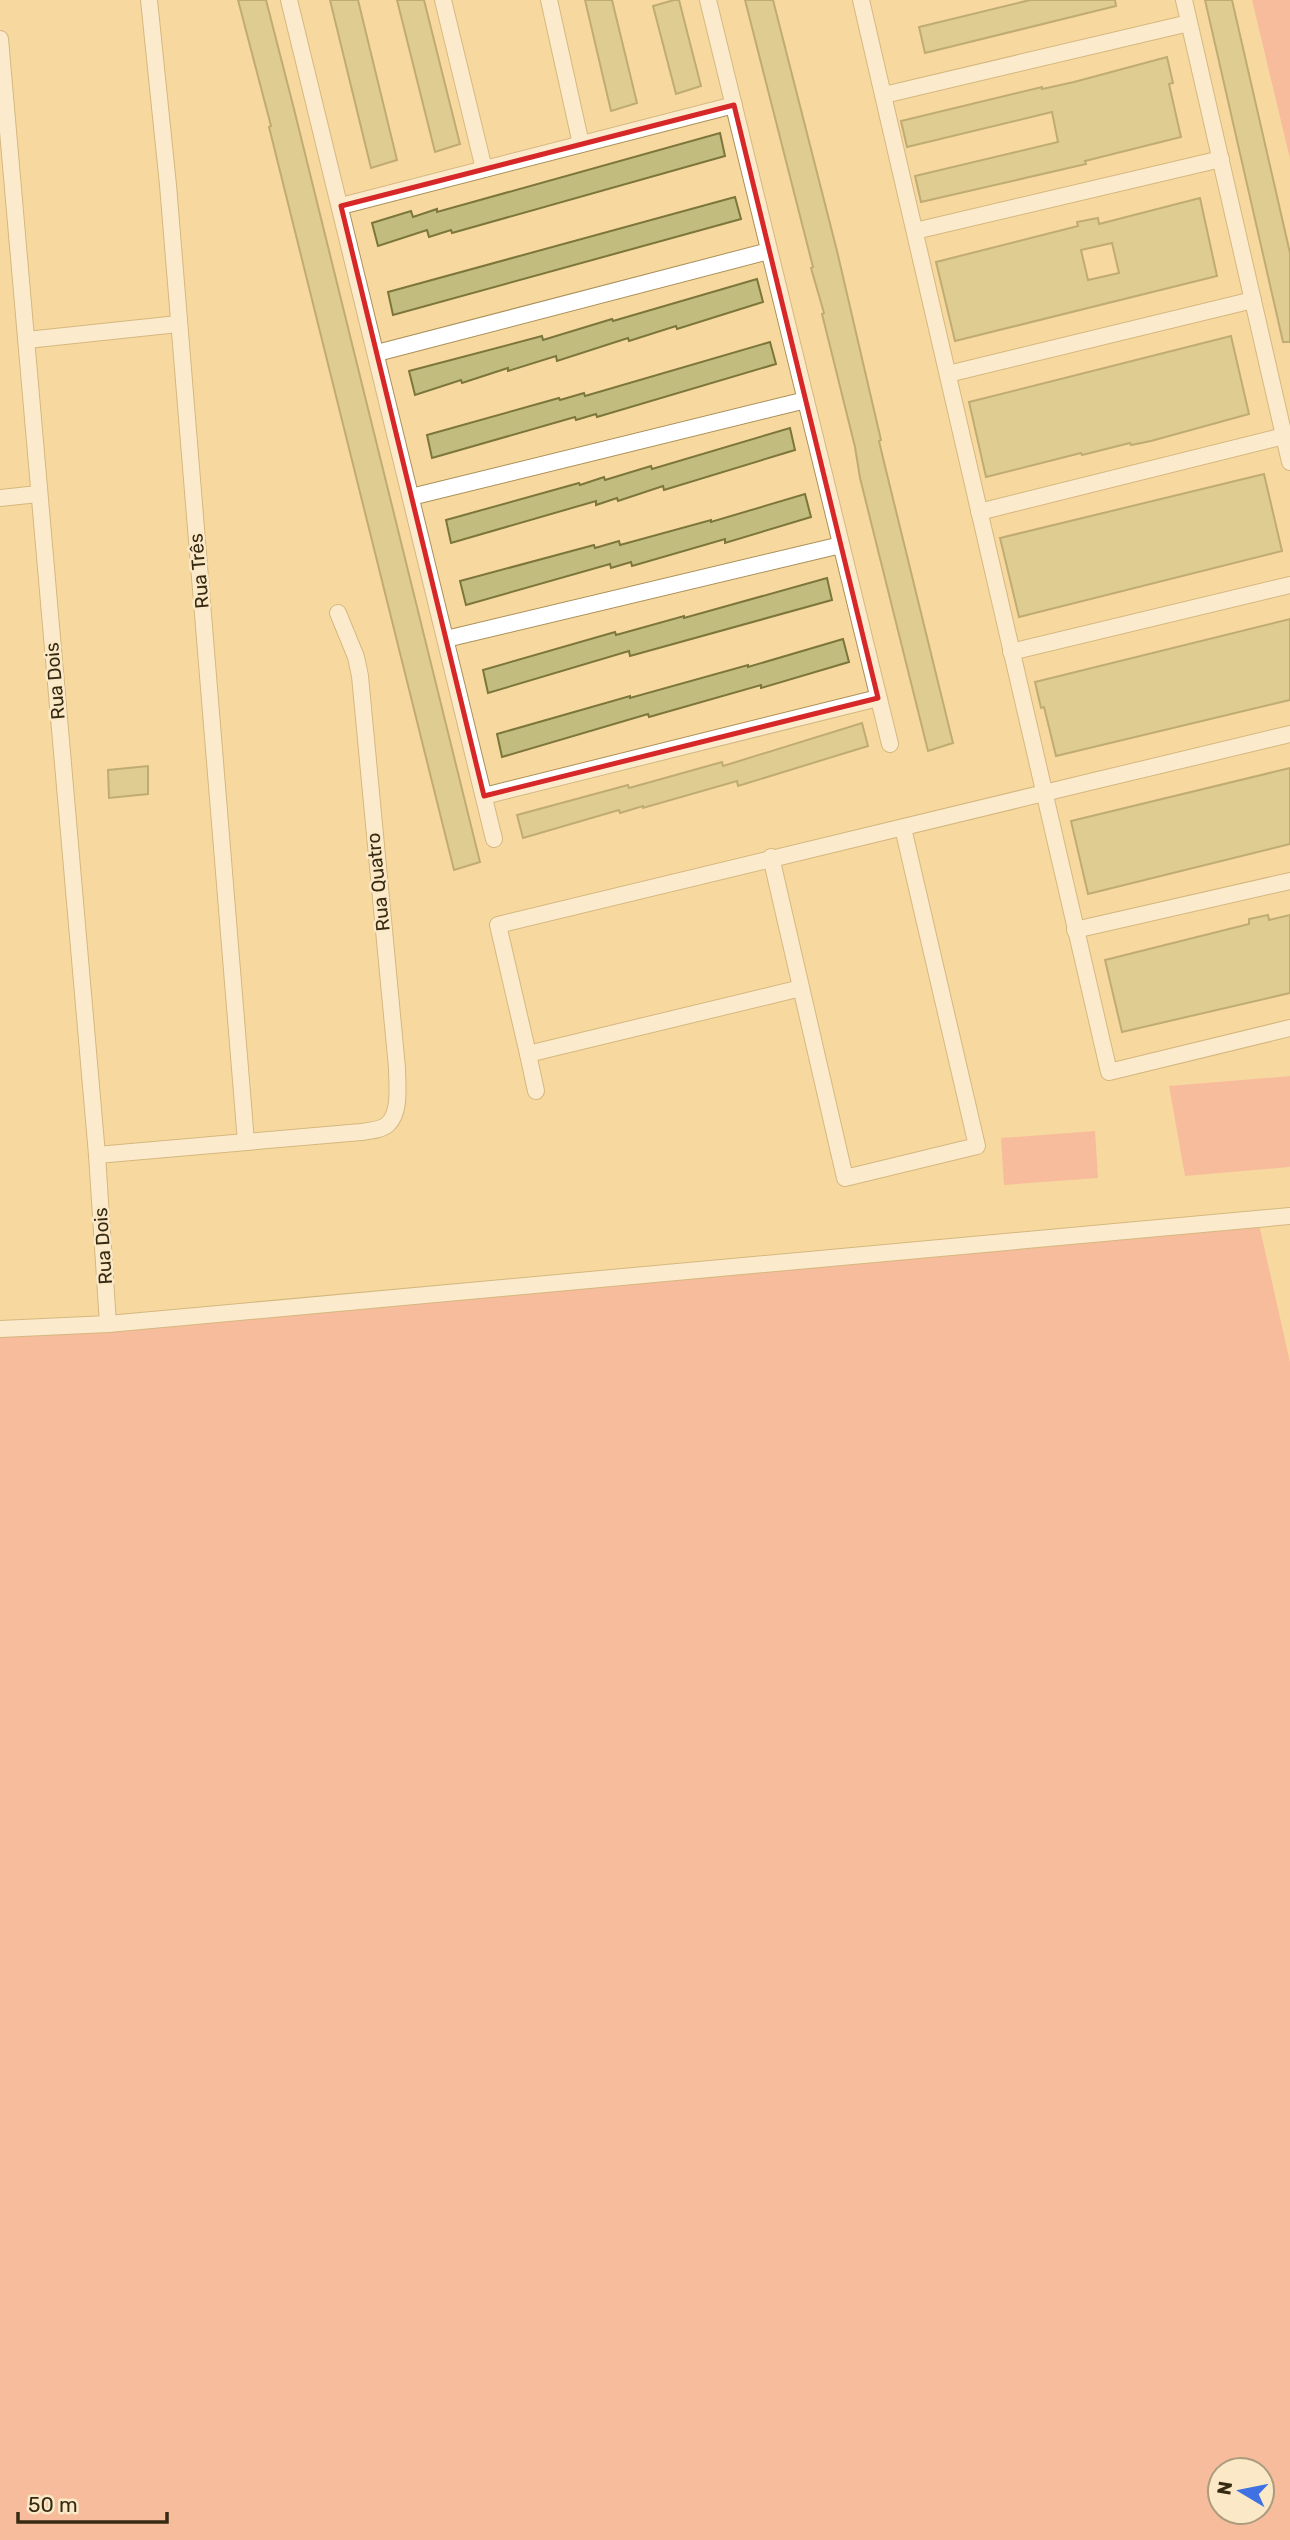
<svg xmlns="http://www.w3.org/2000/svg" width="1290" height="2540" font-family="Rubik,sans-serif">
<rect width="100%" height="100%" fill="#f7d9a0"/>
<g fill="#f69a95" fill-rule="evenodd">
<polygon points="1252,0 1290,0 1290,159"/>
<polygon points="1290,1076 1290,1167 1185,1176 1169,1086"/>
<polygon points="1095,1131 1098,1178 1004,1185 1001,1138"/>
<path d="M1259,1224L1290,1362V2540H0V1335ZM1220,2470H1262V2512H1220Z"/>
</g>
<g fill="#c2bc7f" stroke="#7c763b" stroke-width="2" fill-rule="evenodd">
<polygon points="238,0 266,0 294,109 480,862 454,870 269,127 271,126"/>
<polygon points="330,0 358,0 397,160 371,168"/>
<polygon points="397,0 424,0 460,144 435,152"/>
<polygon points="585,0 612,0 637,103 611,111"/>
<polygon points="674,0 679,0 701,86 676,94 653,6"/>
<polygon points="745,0 773,0 837,251 881,440 879,441 883,458 953,743 928,751 860,478 855,447 822,314 824,313 811,268 813,267"/>
<polygon points="1030,0 1115,0 1116,6 925,53 919,27"/>
<polygon points="1205,0 1232,0 1290,253 1290,342 1283,342"/>
<polygon points="1167,57 1173,83 1169,84 1181,137 1085,161 1086,164 921,202 915,176 1058,142 1052,112 907,147 901,121 1042,87 1042,89 1074,82"/>
<polygon points="720,133 725,156 452,233 451,230 429,237 427,230 378,246 372,223 411,211 413,217 437,209 437,212"/>
<polygon points="735,197 741,219 393,315 388,292"/>
<path d="M1200,198L1217,276L955,341L936,262L1078,226L1077,222L1098,218L1099,224ZM1112,243L1119,273L1088,280L1081,250Z"/>
<polygon points="757,279 763,302 677,329 676,326 629,341 628,338 557,361 556,356 508,371 508,368 462,383 461,380 415,395 409,371 542,336 543,340 612,319 613,321"/>
<polygon points="1231,336 1249,414 1151,441 1131,445 1130,443 1082,455 1081,453 986,477 969,402"/>
<polygon points="770,342 776,364 597,417 596,414 576,420 575,417 432,458 427,435 559,398 560,400 584,393 585,396"/>
<polygon points="790,428 795,450 664,490 663,486 618,501 617,498 596,505 596,501 451,543 446,520 579,483 580,485 604,477 605,480 651,466 652,469"/>
<polygon points="1264,474 1282,551 1019,617 1000,538"/>
<polygon points="805,494 811,517 725,543 725,539 632,566 631,562 611,568 610,564 466,605 460,581 594,545 595,548 619,541 620,545 711,520 711,522"/>
<polygon points="827,578 832,600 630,656 629,651 488,693 483,670 615,632 616,635 684,616 684,618"/>
<polygon points="1290,619 1290,700 1056,756 1044,707 1041,708 1035,682"/>
<polygon points="843,639 849,662 761,688 761,685 649,717 648,714 502,757 497,734 630,696 630,698 748,665 748,667"/>
<polygon points="862,723 868,746 738,786 737,781 643,808 643,806 620,813 619,810 523,838 517,815 628,785 629,788 722,762 723,766"/>
<polygon points="148,766 148,794 109,798 108,770"/>
<polygon points="1290,768 1290,844 1088,894 1071,821"/>
<polygon points="1268,915 1269,920 1290,915 1290,993 1122,1032 1105,960 1249,924 1249,919"/>
</g>
<g fill="none" stroke-linecap="round" stroke-linejoin="round">
<defs>
<g id="minor">
<polyline points="149,0 168,185 246,1142"/>
<polyline points="289,0 494,839"/>
<polyline points="443,0 484,169"/>
<polyline points="549,0 581,144"/>
<polyline points="708,0 890,744"/>
<polyline points="861,0 1109,1072 1290,1028"/>
<polyline points="1184,0 1290,462"/>
<polyline points="0,39 97,1155 108,1324"/>
<polyline points="884,95 1189,23"/>
<polyline points="341,206 734,105"/>
<polyline points="915,231 1221,159"/>
<polyline points="27,340 178,324"/>
<polyline points="377,353 769,251"/>
<polyline points="948,374 1253,300"/>
<polyline points="411,497 806,400"/>
<polyline points="0,498 38,494"/>
<polyline points="979,512 1284,436"/>
<polyline points="446,639 841,545"/>
<polyline points="1011,652 1290,585"/>
<polyline points="484,796 878,698"/>
<polyline points="771,857 845,1178 977,1146 903,828"/>
<polyline points="1075,930 1290,881"/>
<path d="M801,988L528,1054L498,925C761,859 1026,798 1290,734"/>
<polyline points="528,1054 536,1091"/>
<path d="M97,1155L361,1132C369,1131 382,1130 388,1124C401,1112 397,1084 397,1068L360,676L356,657L338,613"/>
<polyline points="0,1329 108,1324 1290,1216"/>
</g>
</defs>
<use href="#minor" stroke="#ab9058" stroke-width="18"/>
<use href="#minor" stroke="#fff" stroke-width="16"/>
</g>
<path d="M0 0H1290V2540H0ZM734,105L878,698L484,796L341,206Z" fill="#f7d9a0" fill-opacity=".55" fill-rule="evenodd"/>
<path fill="none" stroke="#d62828" stroke-width="5" stroke-linejoin="round" d="M734,105L878,698L484,796L341,206Z"/>
<g text-anchor="middle" dominant-baseline="central" stroke-width="5" stroke-linejoin="round" paint-order="stroke">
<g font-size="19" fill="#362a13" stroke="#fae8c6">
<text transform="translate(199 571) rotate(-95)">Rua Três</text>
<text transform="translate(55 681) rotate(-95)">Rua Dois</text>
<text transform="translate(378 882) rotate(-96)">Rua Quatro</text>
<text transform="translate(103 1246) rotate(-94)">Rua Dois</text>
</g>
</g>
<g transform="translate(1241 2491) rotate(280)"><circle r="33" fill="#fae8c6" stroke="#ac9c7e" stroke-width="2"/>
<path d="M0-5L12 26L0 18L-12 26Z" fill="#3f71e2"/>
<text y="-10" font-size="19" font-weight="bold" text-anchor="middle" fill="#362a13">N</text>
</g>
<path d="M18 2512v10h149v-10" fill="none" stroke="#362a13" stroke-width="3.5"/>
<text x="28" y="2512" font-size="21" fill="#362a13" stroke="#fae8c6" stroke-width="5" paint-order="stroke">50 m</text>
</svg>
